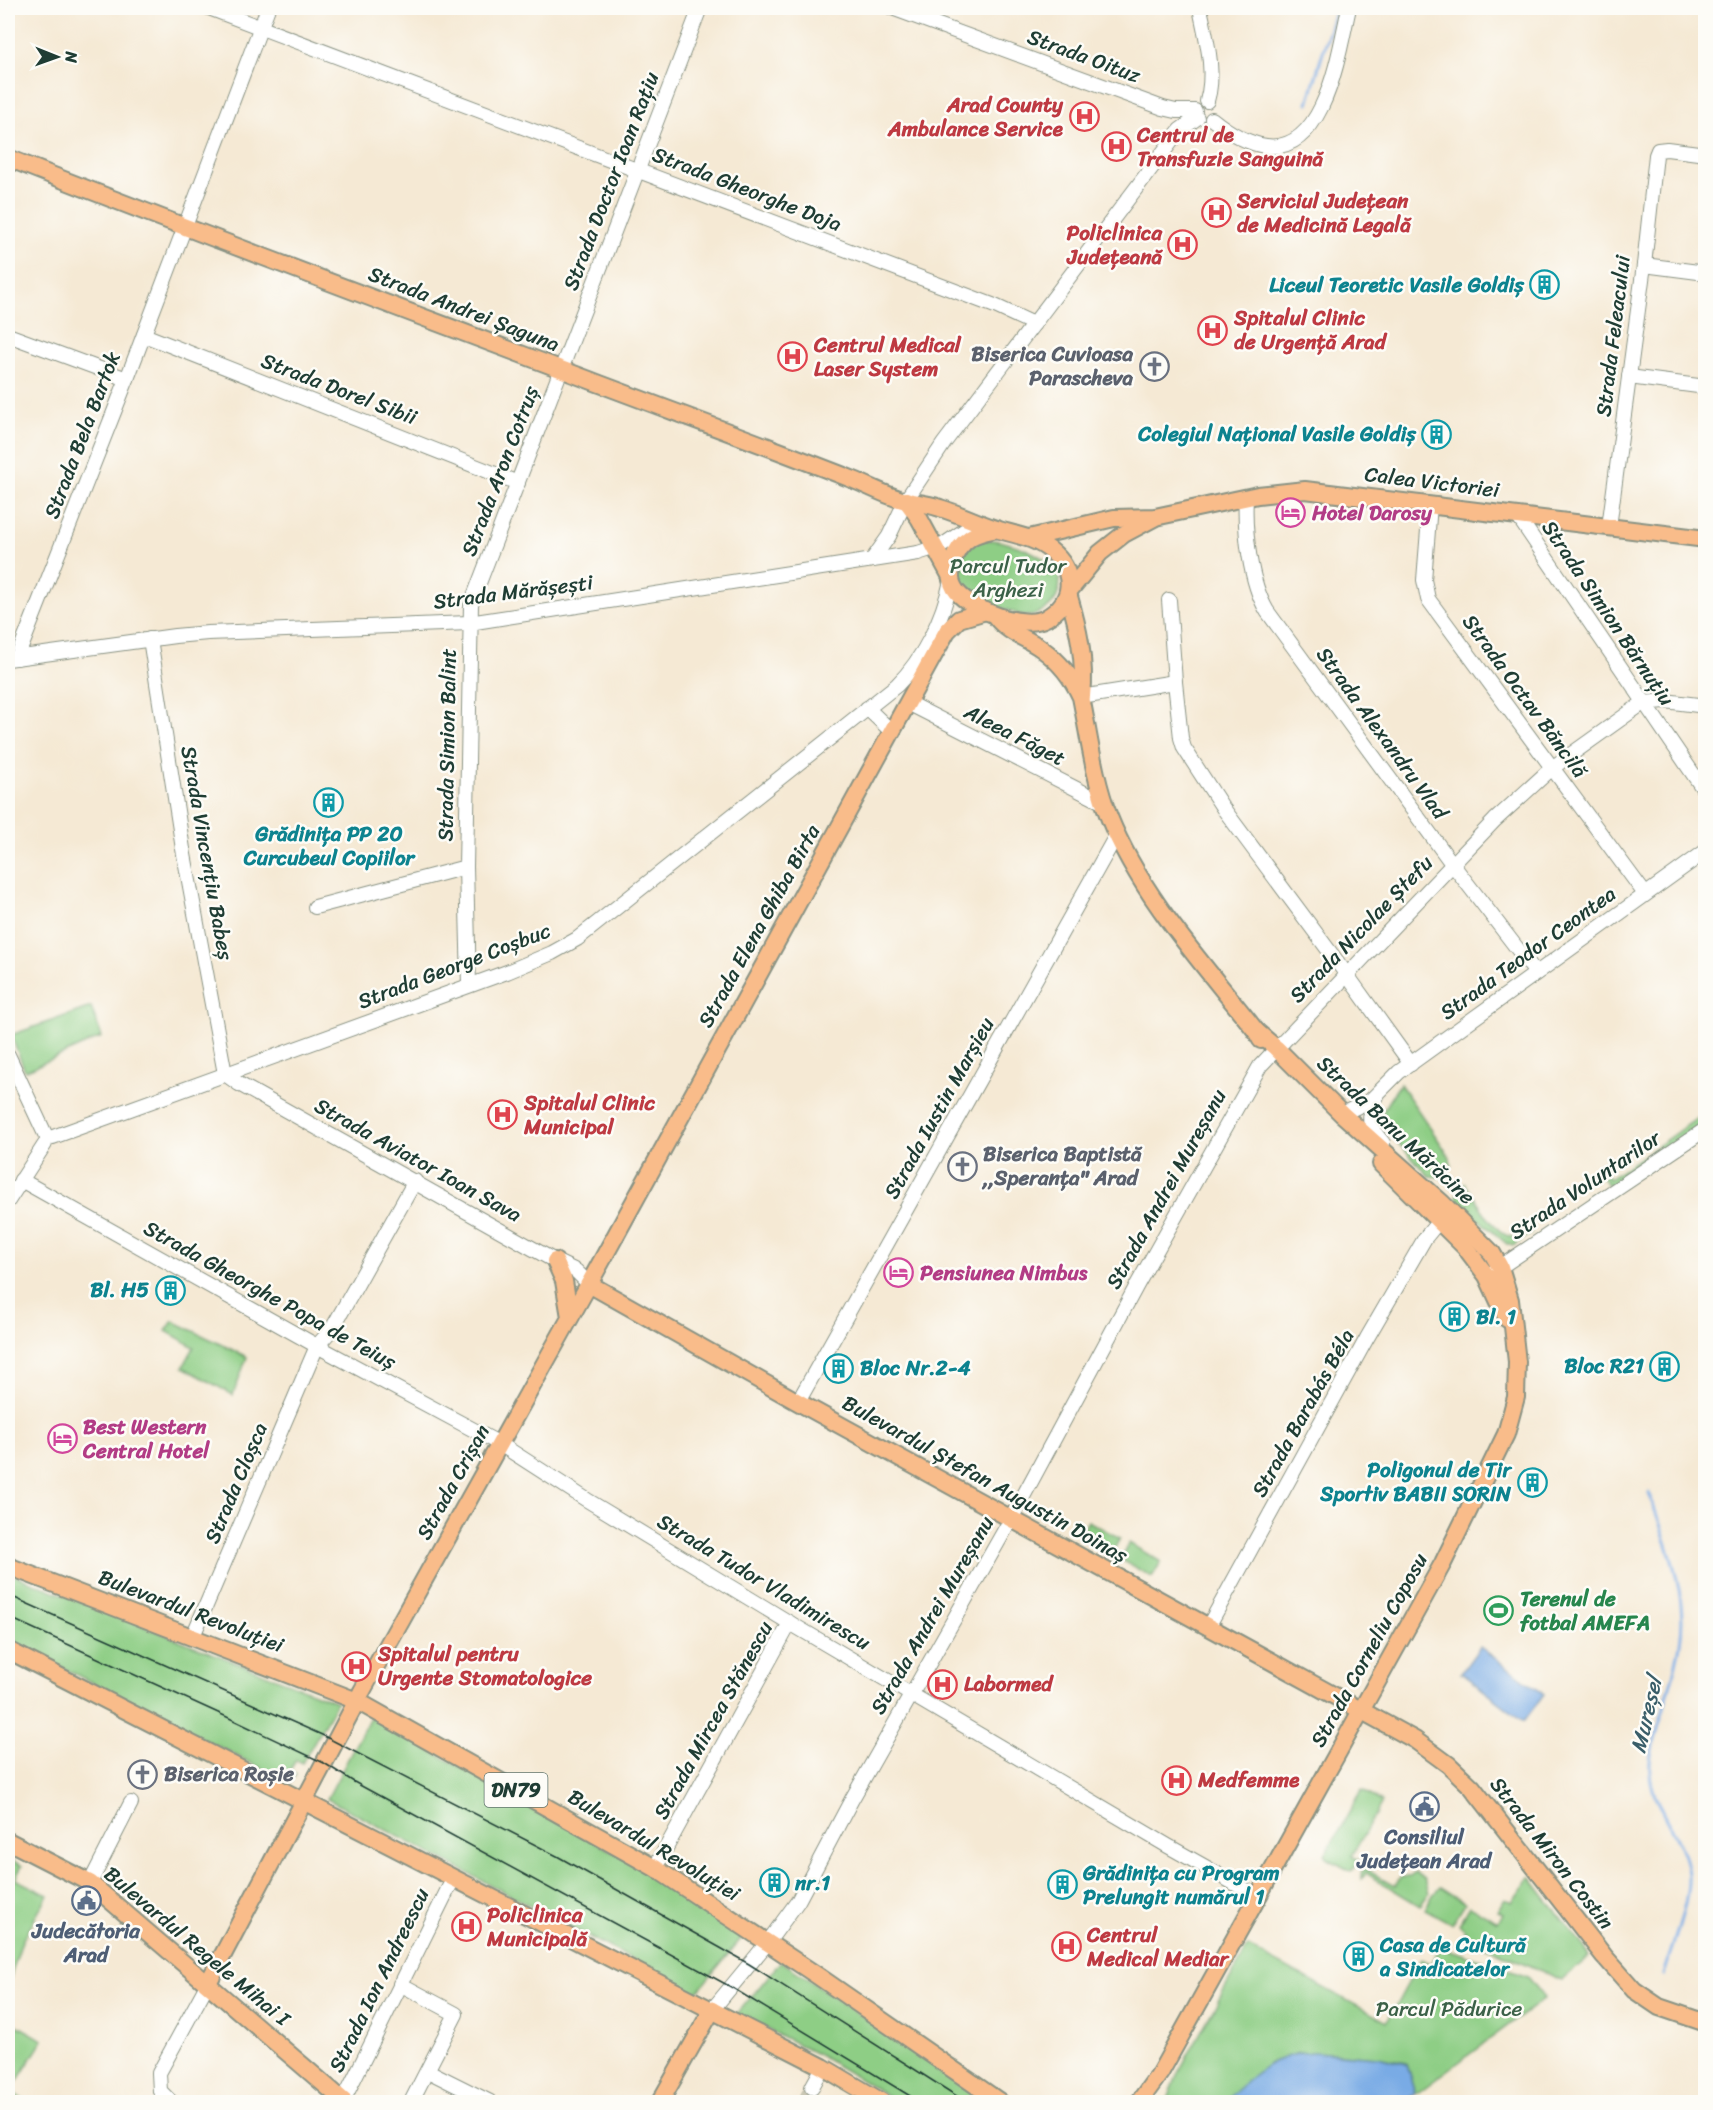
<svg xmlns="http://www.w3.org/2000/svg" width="1713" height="2110" font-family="Sriracha,sans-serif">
<rect width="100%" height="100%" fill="#fdfcf7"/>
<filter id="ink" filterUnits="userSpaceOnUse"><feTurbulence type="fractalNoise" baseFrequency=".0167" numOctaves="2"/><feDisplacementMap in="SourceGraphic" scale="12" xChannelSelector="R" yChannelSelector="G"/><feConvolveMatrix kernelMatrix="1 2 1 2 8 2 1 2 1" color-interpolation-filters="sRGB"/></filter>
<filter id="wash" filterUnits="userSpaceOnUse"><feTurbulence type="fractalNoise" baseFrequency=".008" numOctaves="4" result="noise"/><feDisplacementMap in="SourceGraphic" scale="24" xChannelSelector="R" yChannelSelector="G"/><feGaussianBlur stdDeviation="1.35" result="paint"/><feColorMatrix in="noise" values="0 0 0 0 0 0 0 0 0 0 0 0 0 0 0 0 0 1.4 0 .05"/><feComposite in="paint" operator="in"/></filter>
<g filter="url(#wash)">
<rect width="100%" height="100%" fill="#f5e9d4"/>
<g fill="#8ece85" stroke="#56865c" stroke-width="1.5">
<path d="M983,539C1007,540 1066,557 1059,590C1057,599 1051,607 1043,611C1039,612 1034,616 1030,616C1023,617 1014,612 1007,610C986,604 947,590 961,561C963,558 964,551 967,549C971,545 978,542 983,539Z"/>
<polygon points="91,1007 102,1037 25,1071 11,1035"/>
<path d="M1400,1084L1450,1157L1451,1165L1439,1177L1429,1176L1382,1126C1379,1109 1392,1097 1400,1084Z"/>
<polygon points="1705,1113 1705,1122 1613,1185 1607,1184 1601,1176 1605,1173 1609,1179"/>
<path d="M1465,1184C1475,1197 1497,1239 1514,1237C1519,1236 1524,1233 1528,1231L1532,1233L1513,1246L1507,1244L1457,1201L1456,1196L1462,1185Z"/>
<polygon points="173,1321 247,1357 233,1395 183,1367 194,1347 166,1331"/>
<polygon points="1088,1521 1120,1538 1111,1555 1079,1537"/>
<polygon points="1129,1543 1161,1562 1152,1577 1120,1559"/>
<polygon points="8,1573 337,1702 302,1763 296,1760 290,1770 296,1774 290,1783 8,1640"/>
<polygon points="370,1717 646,1870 745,1934 696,1993 327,1799"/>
<polygon points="1362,1790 1382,1802 1352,1856 1359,1860 1353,1870 1350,1871 1327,1858 1325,1855"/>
<polygon points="8,1858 22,1866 15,1879 48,1895 22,1941 8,1985"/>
<polygon points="1368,1863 1370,1864 1367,1870 1395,1886 1401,1877 1410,1877 1415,1873 1425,1879 1429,1893 1420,1906 1366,1873 1362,1879 1361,1873"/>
<polygon points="1530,1877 1590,1956 1562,1980 1464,1937 1465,1930 1459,1924 1470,1906 1498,1922 1503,1914 1497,1911 1505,1898 1512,1902"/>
<polygon points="1440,1887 1465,1903 1452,1924 1425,1909 1433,1895"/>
<polygon points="1248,1947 1387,2022 1421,1959 1431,1964 1440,1949 1453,1951 1528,1977 1545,1998 1416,2094 1407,2063 1377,2057 1331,2053 1298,2053 1270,2063 1226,2102 1167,2102 1177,2075"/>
<polygon points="781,1961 989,2102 898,2102 817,2054 737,2014"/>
<polygon points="8,2020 43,2040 11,2091 26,2102 8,2102"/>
</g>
<g fill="#79abe5" stroke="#4c748c" stroke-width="1.5">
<polygon points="1480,1647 1544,1694 1524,1721 1461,1673"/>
<path d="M1312,2052L1377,2057L1407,2064L1416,2094L1400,2102H1226C1249,2075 1275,2054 1312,2052Z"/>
</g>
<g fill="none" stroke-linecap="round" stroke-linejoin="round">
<g stroke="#79abe5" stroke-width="3">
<polyline points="1308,103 1336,8"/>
<path d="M1649,1493C1665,1541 1689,1592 1680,1644C1675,1673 1665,1703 1657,1732C1655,1742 1650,1753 1650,1763C1647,1806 1685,1837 1688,1874C1690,1903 1671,1947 1663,1975"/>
</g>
</g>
</g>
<g filter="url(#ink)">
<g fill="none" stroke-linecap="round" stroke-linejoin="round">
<polyline stroke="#cac7b4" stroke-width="14" stroke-dasharray="14 7" stroke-linecap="butt" points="804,2102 812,2087"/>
<defs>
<g id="minor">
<polyline points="209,8 995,306 1034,324"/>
<polyline points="892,8 1163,108 1176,111 1195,111"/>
<path d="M1200,8C1206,38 1216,71 1207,101"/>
<path d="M1212,119C1228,132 1245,143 1266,146C1326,154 1339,50 1349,8"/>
<polyline points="1644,265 1706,273"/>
<polyline points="8,335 127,379"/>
<polyline points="144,335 518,483"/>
<polyline points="1629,377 1706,387"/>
<path d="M1246,497C1244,531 1250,582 1267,611L1453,865L1536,973"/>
<polyline points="1430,505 1424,580 1428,599 1645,894"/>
<polyline points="1517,515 1706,793"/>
<polyline points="1609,527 1644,265 1656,155 1658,150 1667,149 1706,154"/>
<polyline points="872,560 889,536 906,500 944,443 1180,130 1197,118"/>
<polyline points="1169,600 1175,682 1181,738 1184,748 1223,808 1347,975 1411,1064"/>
<polyline points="150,639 183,849 225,1074 239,1084 555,1261 576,1271 589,1284"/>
<polyline points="17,658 127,379 268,8"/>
<polyline points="8,659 175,636 208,633 469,623 918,553 943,545 977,522"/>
<polyline points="1081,697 1175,682"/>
<polyline points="908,703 1104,803"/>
<polyline points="867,708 891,731"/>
<polyline points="315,907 466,867"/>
<polyline points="469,985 466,867 471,604 700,8"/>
<polyline points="8,1055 45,1134"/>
<path d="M1377,1096C1367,1117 1367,1125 1383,1143"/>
<polyline points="1342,1114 1371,1100 1399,1072 1706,851"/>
<path d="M53,1137L507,972L552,953L577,939L897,685C924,658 943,618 951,581"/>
<polyline points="21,1180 317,1346 500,1444 587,1500 790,1623 1168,1846 1257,1896"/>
<polyline points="8,1201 45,1144"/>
<polyline points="1493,1272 1706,1129"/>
<polyline points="798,1402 1117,834"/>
<polyline points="1208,1627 1367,1338 1425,1238 1439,1221"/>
<polyline points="193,1636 317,1346 332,1329 415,1181"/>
<polyline points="655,1868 790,1623"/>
<polyline points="90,1883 131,1803"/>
<polyline points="400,1984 456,2014 411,2102"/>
<polyline points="712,2010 768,1942 798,1901 852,1799 1011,1519 1137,1285 1260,1066 1495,820 1552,768 1643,703 1665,701 1706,706"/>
<polyline points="428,2071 490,2102"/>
<polyline points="812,2087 823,2067"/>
<polyline points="343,2101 453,1879"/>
<polyline points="171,2102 160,2091 159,2073 208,1983"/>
</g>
<g id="major">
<path d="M8,158C204,236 402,309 600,384C685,416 770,447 854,480C871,487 889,497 906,501C918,503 929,504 940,508C960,514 979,524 999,530C1017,535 1035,538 1050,550C1076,571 1075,601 1046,618C1024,630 972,610 957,592C943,575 954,548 971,537C979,532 988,531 997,529"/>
<polyline points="906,500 919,518 951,577"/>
<polyline points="1029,538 1114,518 1155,517 1258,495 1305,490 1706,539"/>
<polyline points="1069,591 1100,553 1124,534 1154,518"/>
<path d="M1068,593C1078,627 1086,661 1082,696"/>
<path d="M996,617C1008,633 1027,638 1042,649C1060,662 1072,677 1081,697C1089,736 1094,779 1109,817C1140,895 1204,965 1256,1031L1261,1040"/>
<polyline points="1381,1164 1465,1247 1487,1276 1507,1319"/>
<polyline points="555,1261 564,1281 570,1317"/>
<polyline points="589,1284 798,1402 1415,1740 1449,1765 1472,1787 1604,1956 1634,1990 1659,2007 1706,2023"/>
<polyline points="8,1566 357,1701 655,1868 818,1976 1000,2102"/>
<polyline points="8,1650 823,2067 882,2102"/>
<polyline points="8,1841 90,1883 345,2102"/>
<polyline points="208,1983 362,1691 589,1284 947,631 959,619 986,611"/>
<polyline points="660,2102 712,2010"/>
<polyline points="1139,2102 1160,2073 1443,1563 1506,1434 1516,1397 1517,1362 1510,1300 1500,1267 1492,1253 1442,1203 1342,1114 1276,1048 1256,1031"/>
</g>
</defs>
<use href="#minor" stroke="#8a9384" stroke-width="16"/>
<use href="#major" stroke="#8a9384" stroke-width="20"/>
<use href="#minor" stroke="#fff" stroke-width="14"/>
<use href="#major" stroke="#f9bc8a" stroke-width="16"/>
<g stroke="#1f3d34" stroke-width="1.5">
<polyline points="8,1595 322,1735 557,1856 749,1964 966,2102"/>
<polyline points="8,1617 227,1717 324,1763 354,1782 731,1987 920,2102"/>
</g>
</g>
</g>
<defs>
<symbol id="hospital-ring" viewBox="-11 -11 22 22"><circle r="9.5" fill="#fdfcf7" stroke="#e0444e" stroke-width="1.5"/><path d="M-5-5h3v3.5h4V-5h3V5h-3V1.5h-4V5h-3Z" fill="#e0444e"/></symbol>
<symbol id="building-ring" viewBox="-11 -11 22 22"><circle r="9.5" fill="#fdfcf7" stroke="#0f9aa8" stroke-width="1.5"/><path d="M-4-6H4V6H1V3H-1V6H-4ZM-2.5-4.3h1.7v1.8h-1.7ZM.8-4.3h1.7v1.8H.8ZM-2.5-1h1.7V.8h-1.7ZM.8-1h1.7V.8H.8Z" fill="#0f9aa8"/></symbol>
<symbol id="church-ring" viewBox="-11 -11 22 22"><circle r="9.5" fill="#fdfcf7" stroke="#6b7280" stroke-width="1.5"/><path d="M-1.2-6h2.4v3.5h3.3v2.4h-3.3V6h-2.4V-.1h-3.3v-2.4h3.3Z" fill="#6b7280"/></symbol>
<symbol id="hotel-ring" viewBox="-11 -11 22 22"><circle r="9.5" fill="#fdfcf7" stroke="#d1479c" stroke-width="1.5"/><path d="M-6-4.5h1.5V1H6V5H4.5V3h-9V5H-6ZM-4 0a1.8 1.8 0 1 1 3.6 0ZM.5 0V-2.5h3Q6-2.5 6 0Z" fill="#d1479c"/></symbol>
<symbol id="stadium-ring" viewBox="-11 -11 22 22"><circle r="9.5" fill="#fdfcf7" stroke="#2e9e5b" stroke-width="1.5"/><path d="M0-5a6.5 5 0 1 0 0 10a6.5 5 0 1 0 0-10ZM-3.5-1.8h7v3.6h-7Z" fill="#2e9e5b"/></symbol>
<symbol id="civic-ring" viewBox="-11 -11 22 22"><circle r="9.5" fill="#fdfcf7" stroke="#5c6f8a" stroke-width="1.5"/><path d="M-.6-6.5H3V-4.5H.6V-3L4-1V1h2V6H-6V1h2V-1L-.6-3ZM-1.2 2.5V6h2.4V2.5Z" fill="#5c6f8a"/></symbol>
</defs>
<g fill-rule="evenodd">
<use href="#hospital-ring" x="1068" y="100" width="33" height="33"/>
<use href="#hospital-ring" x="1100" y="130" width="33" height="33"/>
<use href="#hospital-ring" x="1200" y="196" width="33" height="33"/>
<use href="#hospital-ring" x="1166" y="228" width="33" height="33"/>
<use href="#building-ring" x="1528" y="268" width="33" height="33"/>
<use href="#hospital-ring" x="1196" y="314" width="33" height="33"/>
<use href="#hospital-ring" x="776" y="340" width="33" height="33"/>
<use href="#church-ring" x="1138" y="350" width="33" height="33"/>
<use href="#building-ring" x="1420" y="418" width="33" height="33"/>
<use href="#hotel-ring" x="1274" y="496" width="33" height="33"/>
<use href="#building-ring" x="312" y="786" width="33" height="33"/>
<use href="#hospital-ring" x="486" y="1098" width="33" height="33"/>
<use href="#church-ring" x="946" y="1150" width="33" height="33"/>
<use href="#hotel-ring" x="882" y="1256" width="33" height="33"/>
<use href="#building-ring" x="154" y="1274" width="33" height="33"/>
<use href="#building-ring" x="1438" y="1300" width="33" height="33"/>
<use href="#building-ring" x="1648" y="1350" width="33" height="33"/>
<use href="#building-ring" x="822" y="1352" width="33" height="33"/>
<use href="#hotel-ring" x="46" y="1422" width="33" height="33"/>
<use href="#building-ring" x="1516" y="1466" width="33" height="33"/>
<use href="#stadium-ring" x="1482" y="1594" width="33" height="33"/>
<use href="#hospital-ring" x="340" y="1650" width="33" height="33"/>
<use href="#hospital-ring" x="926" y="1668" width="33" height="33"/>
<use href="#church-ring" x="126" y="1758" width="33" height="33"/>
<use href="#hospital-ring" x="1160" y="1764" width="33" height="33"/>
<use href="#civic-ring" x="1408" y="1790" width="33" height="33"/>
<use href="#building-ring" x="758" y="1866" width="33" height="33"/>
<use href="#building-ring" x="1046" y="1868" width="33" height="33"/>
<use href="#civic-ring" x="70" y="1884" width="33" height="33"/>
<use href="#hospital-ring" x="450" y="1910" width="33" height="33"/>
<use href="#hospital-ring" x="1050" y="1930" width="33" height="33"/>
<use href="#building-ring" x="1342" y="1940" width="33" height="33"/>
</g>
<g text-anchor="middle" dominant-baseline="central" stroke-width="5" stroke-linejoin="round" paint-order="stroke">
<rect fill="#fdfcf7" stroke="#62766e" stroke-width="1.5" x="484.5" y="1773" width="63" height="34" rx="4.5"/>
<g font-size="20" font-weight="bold" fill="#1f3d34">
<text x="516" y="1790">DN79</text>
</g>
<g font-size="21" fill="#1f3d34" stroke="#fdfcf7">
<text transform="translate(1084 56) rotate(20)">Strada Oituz</text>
<text transform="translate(611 181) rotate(-69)">Strada Doctor Ioan Rațiu</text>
<text transform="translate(747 189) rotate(21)">Strada Gheorghe Doja</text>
<text transform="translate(464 309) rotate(21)">Strada Andrei Șaguna</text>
<text transform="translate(1613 336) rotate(-83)">Strada Feleacului</text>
<text transform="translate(339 389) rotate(21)">Strada Dorel Sibii</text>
<text transform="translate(82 435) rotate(-69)">Strada Bela Bartok</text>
<text transform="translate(500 471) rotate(-69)">Strada Aron Cotruș</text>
<text transform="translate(1432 482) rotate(7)">Calea Victoriei</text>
<text transform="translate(513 592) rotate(-7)">Strada Mărășești</text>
<text transform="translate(1608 613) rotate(56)">Strada Simion Bărnuțiu</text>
<text transform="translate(1525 696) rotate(54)">Strada Octav Băncilă</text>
<text transform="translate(1382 733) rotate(54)">Strada Alexandru Vlad</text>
<text transform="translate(1015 735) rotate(27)">Aleea Făget</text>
<text transform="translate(447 745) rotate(-89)">Strada Simion Balint</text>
<text transform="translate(207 853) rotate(80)">Strada Vincențiu Babeș</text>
<text transform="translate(759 926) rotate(-61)">Strada Elena Ghiba Birta</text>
<text transform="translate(1361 929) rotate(-46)">Strada Nicolae Ștefu</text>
<text transform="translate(1528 953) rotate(-36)">Strada Teodor Ceontea</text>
<text transform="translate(454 966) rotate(-21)">Strada George Coșbuc</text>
<text transform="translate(939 1108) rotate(-61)">Strada Iustin Marșieu</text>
<text transform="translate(1396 1130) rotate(43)">Strada Banu Mărăcine</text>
<text transform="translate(418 1160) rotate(29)">Strada Aviator Ioan Sava</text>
<text transform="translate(1585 1185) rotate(-34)">Strada Voluntarilor</text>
<text transform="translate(1166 1189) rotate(-61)">Strada Andrei Mureșanu</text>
<text transform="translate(270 1295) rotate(29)">Strada Gheorghe Popa de Teiuș</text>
<text transform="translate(1303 1413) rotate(-61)">Strada Barabás Béla</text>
<text transform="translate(985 1479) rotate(29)">Bulevardul Ștefan Augustin Doinaș</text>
<text transform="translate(453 1482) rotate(-61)">Strada Crișan</text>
<text transform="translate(236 1483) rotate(-67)">Strada Cloșca</text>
<text transform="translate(764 1582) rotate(31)">Strada Tudor Vladimirescu</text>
<text transform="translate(191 1611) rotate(21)">Bulevardul Revoluției</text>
<text transform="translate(932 1615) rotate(-60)">Strada Andrei Mureșanu</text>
<text transform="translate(1369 1650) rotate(-61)">Strada Corneliu Coposu</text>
<text transform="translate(713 1720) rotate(-61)">Strada Mircea Stănescu</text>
<text transform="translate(654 1845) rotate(31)">Bulevardul Revoluției</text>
<text transform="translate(1552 1853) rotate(52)">Strada Miron Costin</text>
<text transform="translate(197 1946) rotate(40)">Bulevardul Regele Mihai I</text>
<text transform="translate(379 1980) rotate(-64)">Strada Ion Andreescu</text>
</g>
<g font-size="21" font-weight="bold" fill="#be3a42" stroke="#fdfcf7" text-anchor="start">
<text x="1063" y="105" text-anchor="end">Arad County<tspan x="1063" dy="24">Ambulance Service</tspan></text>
<text x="1137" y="135">Centrul de<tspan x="1137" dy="24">Transfuzie Sanguină</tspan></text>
<text x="1237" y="201">Serviciul Județean<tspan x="1237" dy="24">de Medicină Legală</tspan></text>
<text x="1162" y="233" text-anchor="end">Policlinica<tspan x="1162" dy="24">Județeană</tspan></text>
<text x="1234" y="318">Spitalul Clinic<tspan x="1234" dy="24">de Urgență Arad</tspan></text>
<text x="814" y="345">Centrul Medical<tspan x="814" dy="24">Laser System</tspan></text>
<text x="524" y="1103">Spitalul Clinic<tspan x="524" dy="24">Municipal</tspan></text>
<text x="378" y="1654">Spitalul pentru<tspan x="378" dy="24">Urgente Stomatologice</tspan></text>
<text x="964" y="1684">Labormed</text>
<text x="1198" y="1780">Medfemme</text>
<text x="487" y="1915">Policlinica<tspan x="487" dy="24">Municipală</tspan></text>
<text x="1087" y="1935">Centrul<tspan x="1087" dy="24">Medical Mediar</tspan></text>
</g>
<g font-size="21" font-weight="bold" fill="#0d838f" stroke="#fdfcf7" text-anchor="end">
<text x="1524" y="285">Liceul Teoretic Vasile Goldiș</text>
<text x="1416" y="434">Colegiul Național Vasile Goldiș</text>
<text x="329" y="834" text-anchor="middle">Grădinița PP 20<tspan x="329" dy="24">Curcubeul Copiilor</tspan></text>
<text x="149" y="1290">Bl. H5</text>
<text x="1476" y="1317" text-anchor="start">Bl. 1</text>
<text x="1644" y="1366">Bloc R21</text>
<text x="860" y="1368" text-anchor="start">Bloc Nr.2-4</text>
<text x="1511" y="1470">Poligonul de Tir<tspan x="1511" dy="24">Sportiv BABII SORIN</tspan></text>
<text x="1083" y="1873" text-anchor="start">Grădinița cu Program<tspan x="1083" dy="24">Prelungit numărul 1</tspan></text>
<text x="795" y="1883" text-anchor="start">nr.1</text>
<text x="1380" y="1945" text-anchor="start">Casa de Cultură<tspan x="1380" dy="24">a Sindicatelor</tspan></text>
</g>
<g font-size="21" font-weight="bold" fill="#5b616d" stroke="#fdfcf7" text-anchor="start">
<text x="1133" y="354" text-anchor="end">Biserica Cuvioasa<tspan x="1133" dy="24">Parascheva</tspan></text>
<text x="983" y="1154">Biserica Baptistă<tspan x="983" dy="24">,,Speranța" Arad</tspan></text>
<text x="164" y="1774">Biserica Roșie</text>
</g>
<g font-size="21" font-weight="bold" fill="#b23c85" stroke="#fdfcf7" text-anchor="start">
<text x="1312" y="513">Hotel Darosy</text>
<text x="920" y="1273">Pensiunea Nimbus</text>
<text x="83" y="1427">Best Western<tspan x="83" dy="24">Central Hotel</tspan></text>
</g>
<g font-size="21" fill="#3b6148" stroke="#fdfcf7">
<text x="1008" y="566">Parcul Tudor<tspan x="1008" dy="24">Arghezi</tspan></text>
<text x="1449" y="2009">Parcul Pădurice</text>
</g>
<g font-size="21" font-weight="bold" fill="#27864d" stroke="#fdfcf7" text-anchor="start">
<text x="1520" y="1599">Terenul de<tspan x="1520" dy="24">fotbal AMEFA</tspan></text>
</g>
<g font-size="21" font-weight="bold" fill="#4e5e75" stroke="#fdfcf7">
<text x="1424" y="1837">Consiliul<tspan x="1424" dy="24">Județean Arad</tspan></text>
<text x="86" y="1931">Judecătoria<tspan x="86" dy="24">Arad</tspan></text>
</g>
<g font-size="22" font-style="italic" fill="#3a5e69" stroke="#fdfcf7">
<text transform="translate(1646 1715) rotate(-77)">Mureșel</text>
</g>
</g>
<rect width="1713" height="2110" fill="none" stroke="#fdfcf7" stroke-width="30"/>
<g transform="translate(57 57) rotate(91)" stroke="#fdfcf7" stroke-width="4.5" paint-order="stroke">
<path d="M0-4.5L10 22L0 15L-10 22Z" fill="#1f3d34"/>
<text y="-9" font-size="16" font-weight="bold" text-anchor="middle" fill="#1f3d34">N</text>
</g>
</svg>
